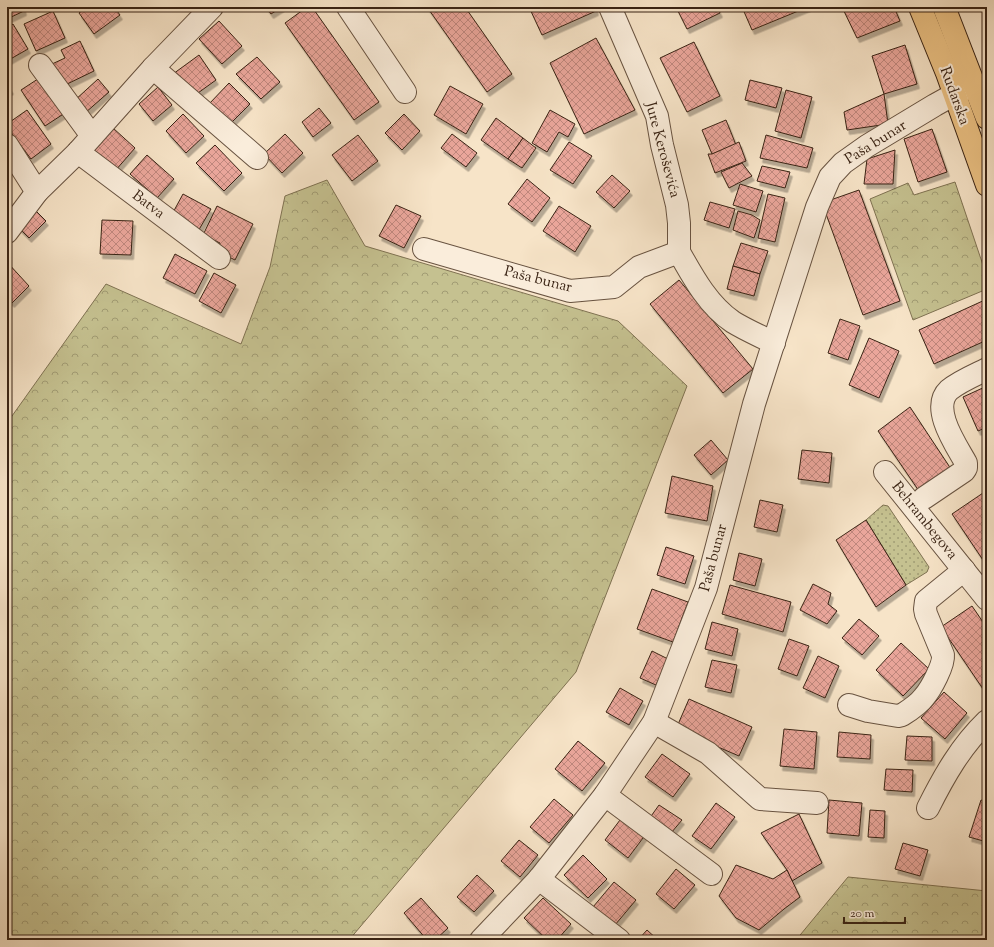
<svg xmlns="http://www.w3.org/2000/svg" width="994" height="947" font-family="'Sorts Mill Goudy',serif">
<defs>
<pattern id="forest-crowns" width="20" height="18" patternUnits="userSpaceOnUse"><rect width="20" height="18" fill="#c5c190"/><path d="M2 6a3 3 0 1 1 6 0M12 15a3 3 0 1 1 6 0" fill="none" stroke="#a19c74"/></pattern>
<pattern id="garden-dots" width="8" height="8" patternUnits="userSpaceOnUse"><rect width="8" height="8" fill="#c5c190"/><path d="M2 2h.1M6 6h.1" fill="none" stroke="#a19c74" stroke-width="1.8" stroke-linecap="round"/></pattern>
<pattern id="building-cross-hatch" width="8" height="8" patternUnits="userSpaceOnUse"><rect width="8" height="8" fill="#eaa69b"/><path d="M0 0l8 8M0 8l8-8" fill="none" stroke="#bf877d"/></pattern>
<filter id="shadow"><feDropShadow dx="2.5" dy="4.5" stdDeviation="0" flood-color="#0004"/></filter>
</defs>
<rect width="100%" height="100%" fill="#f7e4c8"/>
<filter id="stains"><feTurbulence type="fractalNoise" baseFrequency=".005" numOctaves="4"/><feColorMatrix values="0 0 0 0 .2 0 0 0 0 .09 0 0 0 0 .02 0 0 0 .5 -.17"/></filter>
<radialGradient id="worn" r=".72"><stop offset=".6" stop-color="#630" stop-opacity="0"/><stop offset="1" stop-color="#630" stop-opacity=".3"/></radialGradient>
<g fill="url(#forest-crowns)" stroke="#7f7252">
<polygon points="327,180 365,246 618,321 687,386 576,672 349,940 7,940 7,423 106,284 241,344 270,267 285,196"/>
<polygon points="955,182 987,277 987,289 913,320 870,199 908,183 914,195"/>
<polygon points="848,877 987,891 987,926 984,940 796,940"/>
</g>
<polygon fill="url(#garden-dots)" stroke="#7f7252" points="883,505 888,506 929,567 927,572 906,585 866,520"/>
<g fill="url(#building-cross-hatch)" stroke="#392314" filter="url(#shadow)">
<polygon points="7,7 23,7 24,11 7,19"/>
<polygon points="87,7 114,7 120,15 94,34 79,13"/>
<polygon points="266,7 282,7 271,14"/>
<polygon points="307,7 312,7 379,102 354,120 285,23"/>
<polygon points="427,7 465,7 512,74 487,92"/>
<polygon points="529,7 595,7 596,11 542,35"/>
<polygon points="676,7 717,7 720,13 687,29"/>
<polygon points="742,7 808,7 752,30"/>
<polygon points="842,7 894,7 900,21 857,38"/>
<polygon points="53,11 65,38 36,51 24,24"/>
<polygon points="219,21 242,46 222,64 199,39"/>
<polygon points="13,24 28,49 7,61 7,28"/>
<polygon points="596,38 635,110 584,134 550,63"/>
<polygon points="80,41 94,71 63,86 52,64 65,58 61,50"/>
<polygon points="694,42 720,96 687,112 660,58"/>
<polygon points="905,45 917,84 884,94 872,56"/>
<polygon points="199,55 216,80 191,98 173,74"/>
<polygon points="257,57 280,82 261,99 236,74"/>
<polygon points="44,75 68,111 45,126 21,90"/>
<polygon points="98,79 109,92 85,113 74,101"/>
<polygon points="750,80 782,88 776,108 745,100"/>
<polygon points="7,83 11,90 7,92"/>
<polygon points="229,83 250,104 229,125 209,104"/>
<polygon points="450,86 483,104 466,134 434,115"/>
<polygon points="158,87 172,105 153,121 139,104"/>
<polygon points="786,90 812,97 801,138 775,131"/>
<polygon points="884,94 888,124 847,130 844,112"/>
<polygon points="319,108 331,123 313,137 302,122"/>
<polygon points="27,110 51,144 31,159 7,127 7,124"/>
<polygon points="550,110 575,124 568,137 559,132 547,152 532,143"/>
<polygon points="183,114 204,136 186,153 166,131"/>
<polygon points="404,114 420,131 402,150 385,133"/>
<polygon points="496,118 523,138 508,159 481,140"/>
<polygon points="726,120 736,145 712,154 702,130"/>
<polygon points="113,128 135,148 115,171 92,150"/>
<polygon points="932,129 947,172 918,182 904,139"/>
<polygon points="285,134 303,153 282,173 264,154"/>
<polygon points="452,134 477,153 466,167 441,148"/>
<polygon points="358,135 378,161 352,181 332,155"/>
<polygon points="766,135 813,148 807,168 760,158"/>
<polygon points="523,138 536,148 522,168 508,159"/>
<polygon points="569,142 592,156 573,184 550,170"/>
<polygon points="739,142 746,161 715,173 708,154 712,154"/>
<polygon points="215,145 242,173 224,191 196,163"/>
<polygon points="895,150 893,184 864,184 867,159"/>
<polygon points="147,155 174,179 157,198 130,174"/>
<polygon points="742,163 752,176 729,188 721,172"/>
<polygon points="762,166 790,172 785,188 757,181"/>
<polygon points="612,175 630,191 614,208 596,192"/>
<polygon points="527,179 550,198 532,222 508,204"/>
<polygon points="740,184 763,191 756,212 733,205"/>
<polygon points="859,190 900,301 863,315 822,203"/>
<polygon points="183,194 211,209 197,233 170,218"/>
<polygon points="768,194 785,198 775,242 758,238"/>
<polygon points="710,202 735,209 729,228 704,220"/>
<polygon points="30,205 46,221 29,238 13,222"/>
<polygon points="396,205 421,216 404,248 379,236"/>
<polygon points="217,206 253,224 235,260 217,251 220,243 203,235"/>
<polygon points="559,206 591,226 575,252 543,231"/>
<polygon points="738,211 752,215 760,220 754,238 733,230"/>
<polygon points="102,220 133,221 131,255 100,254"/>
<polygon points="741,243 768,251 760,274 733,266"/>
<polygon points="175,254 207,271 195,294 163,278"/>
<polygon points="7,262 29,286 12,303 7,299"/>
<polygon points="733,266 760,274 754,296 727,289"/>
<polygon points="214,273 236,285 221,313 199,301"/>
<polygon points="679,280 753,369 723,393 650,304"/>
<polygon points="987,299 987,340 934,364 919,330"/>
<polygon points="840,319 860,326 848,360 828,353"/>
<polygon points="869,338 899,351 879,398 849,385"/>
<polygon points="987,386 987,427 978,431 963,397"/>
<polygon points="910,407 953,472 921,494 878,431"/>
<polygon points="711,440 728,460 711,475 694,455"/>
<polygon points="802,450 832,453 829,483 798,479"/>
<polygon points="672,476 713,486 707,521 665,513"/>
<polygon points="983,493 987,499 987,566 952,514"/>
<polygon points="760,500 783,505 777,532 754,527"/>
<polygon points="866,520 906,585 876,607 836,540"/>
<polygon points="666,547 694,556 685,584 657,575"/>
<polygon points="739,553 762,559 755,586 733,580"/>
<polygon points="813,584 831,593 828,604 837,611 827,624 800,610"/>
<polygon points="730,585 791,602 783,632 722,614"/>
<polygon points="652,589 688,602 673,642 637,629"/>
<polygon points="972,606 987,628 987,686 983,689 941,627"/>
<polygon points="859,619 879,636 862,655 842,638"/>
<polygon points="712,622 738,629 732,656 705,649"/>
<polygon points="789,639 809,646 797,676 778,669"/>
<polygon points="901,643 929,669 903,696 876,670"/>
<polygon points="652,651 668,659 656,685 640,678"/>
<polygon points="818,656 839,666 825,698 803,688"/>
<polygon points="712,660 737,665 731,693 705,687"/>
<polygon points="620,688 643,701 629,725 606,712"/>
<polygon points="944,692 967,713 945,739 921,718"/>
<polygon points="689,699 752,727 739,756 676,729"/>
<polygon points="784,729 817,732 814,769 780,766"/>
<polygon points="839,732 871,735 870,759 837,757"/>
<polygon points="907,736 932,737 932,761 905,760"/>
<polygon points="578,741 605,763 582,791 555,769"/>
<polygon points="662,754 690,774 673,797 645,777"/>
<polygon points="886,769 913,770 912,792 884,790"/>
<polygon points="554,799 573,815 549,843 530,827"/>
<polygon points="829,800 862,803 859,836 827,833"/>
<polygon points="981,800 987,802 987,842 969,837"/>
<polygon points="716,803 735,817 711,849 692,836"/>
<polygon points="659,805 682,820 671,833 649,819"/>
<polygon points="870,810 885,811 884,838 868,837"/>
<polygon points="799,814 822,863 792,881 787,870 761,833"/>
<polygon points="623,816 646,834 628,858 605,840"/>
<polygon points="519,840 538,855 520,877 501,861"/>
<polygon points="903,843 928,850 920,876 895,869"/>
<polygon points="583,855 607,879 588,898 564,875"/>
<polygon points="736,865 773,879 787,870 800,897 784,909 759,930 736,918 719,896"/>
<polygon points="676,869 695,885 674,909 656,894"/>
<polygon points="477,875 494,891 474,912 457,897"/>
<polygon points="614,882 636,900 615,925 593,907"/>
<polygon points="421,898 448,928 435,940 427,940 404,913"/>
<polygon points="543,898 571,924 557,940 547,940 524,918"/>
<polygon points="647,930 658,940 638,940"/>
</g>
<g fill="none" stroke-linecap="round" stroke-linejoin="round">
<defs>
<g id="minor">
<polyline points="348,7 405,92"/>
<polyline points="610,7 657,116 662,145 677,205 679,223 679,252"/>
<polyline points="40,65 92,136"/>
<polyline points="153,68 257,158"/>
<polyline points="7,145 37,192"/>
<polyline points="78,152 219,258"/>
<polyline points="7,232 37,192 78,152 153,68 212,7"/>
<path d="M424,249L570,291L614,287L639,267L679,252C693,277 708,305 733,322C746,330 760,336 774,343"/>
<polyline points="885,472 987,599"/>
<path d="M924,498L964,471L966,468V463C956,445 930,408 949,390C960,381 975,375 987,369"/>
<path d="M849,705L868,711L898,716L902,715C910,710 919,704 924,697C931,689 944,665 943,655L926,614L925,609L926,601L964,570"/>
<polyline points="654,722 708,753 760,799 817,803"/>
<polyline points="605,795 711,874"/>
<path d="M928,808C944,776 961,746 987,721"/>
<polyline points="539,879 619,940"/>
<polyline points="481,940 539,879 605,795 654,722 706,588 754,404 817,207 830,177 843,163 867,146 935,105 971,85"/>
</g>
<g id="major">
<polyline points="920,7 947,73 987,185"/>
<polyline points="944,7 987,118"/>
</g>
</defs>
<use href="#minor" stroke="#685341" stroke-width="24"/>
<use href="#major" stroke="#392314" stroke-width="24"/>
<use href="#minor" stroke="#faeddb" stroke-width="22"/>
<use href="#major" stroke="#ecc284" stroke-width="22"/>
</g>
<g text-anchor="middle" dominant-baseline="central" stroke-width="4" stroke-linejoin="round" paint-order="stroke">
<g font-size="15" fill="#392314" stroke="#faeddb">
<text transform="translate(954 96) rotate(70)">Rudarska</text>
<text transform="translate(876 143) rotate(-32)">Paša bunar</text>
<text transform="translate(662 150) rotate(75)">Jure Keroševića</text>
<text transform="translate(148 205) rotate(37)">Batva</text>
<text transform="translate(538 280) rotate(14)">Paša bunar</text>
<text transform="translate(924 521) rotate(51)">Behrambegova</text>
<text transform="translate(714 558) rotate(-75)">Paša bunar</text>
</g>
</g>
<rect width="994" height="947" fill="none" stroke="#f7e4c8" stroke-width="24"/>
<rect x="8" y="8" width="978" height="931" fill="none" stroke="#392314" stroke-width="2"/>
<rect x="12" y="12" width="970" height="923" fill="none" stroke="#392314"/>
<path d="M844 917v6h61v-6" fill="none" stroke="#392314" stroke-width="2"/>
<text x="850" y="917" font-size="12" fill="#392314" stroke="#faeddb" stroke-width="3" paint-order="stroke">20 m</text>
<rect width="100%" height="100%" filter="url(#stains)"/>
<rect width="100%" height="100%" fill="url(#worn)"/>
</svg>
